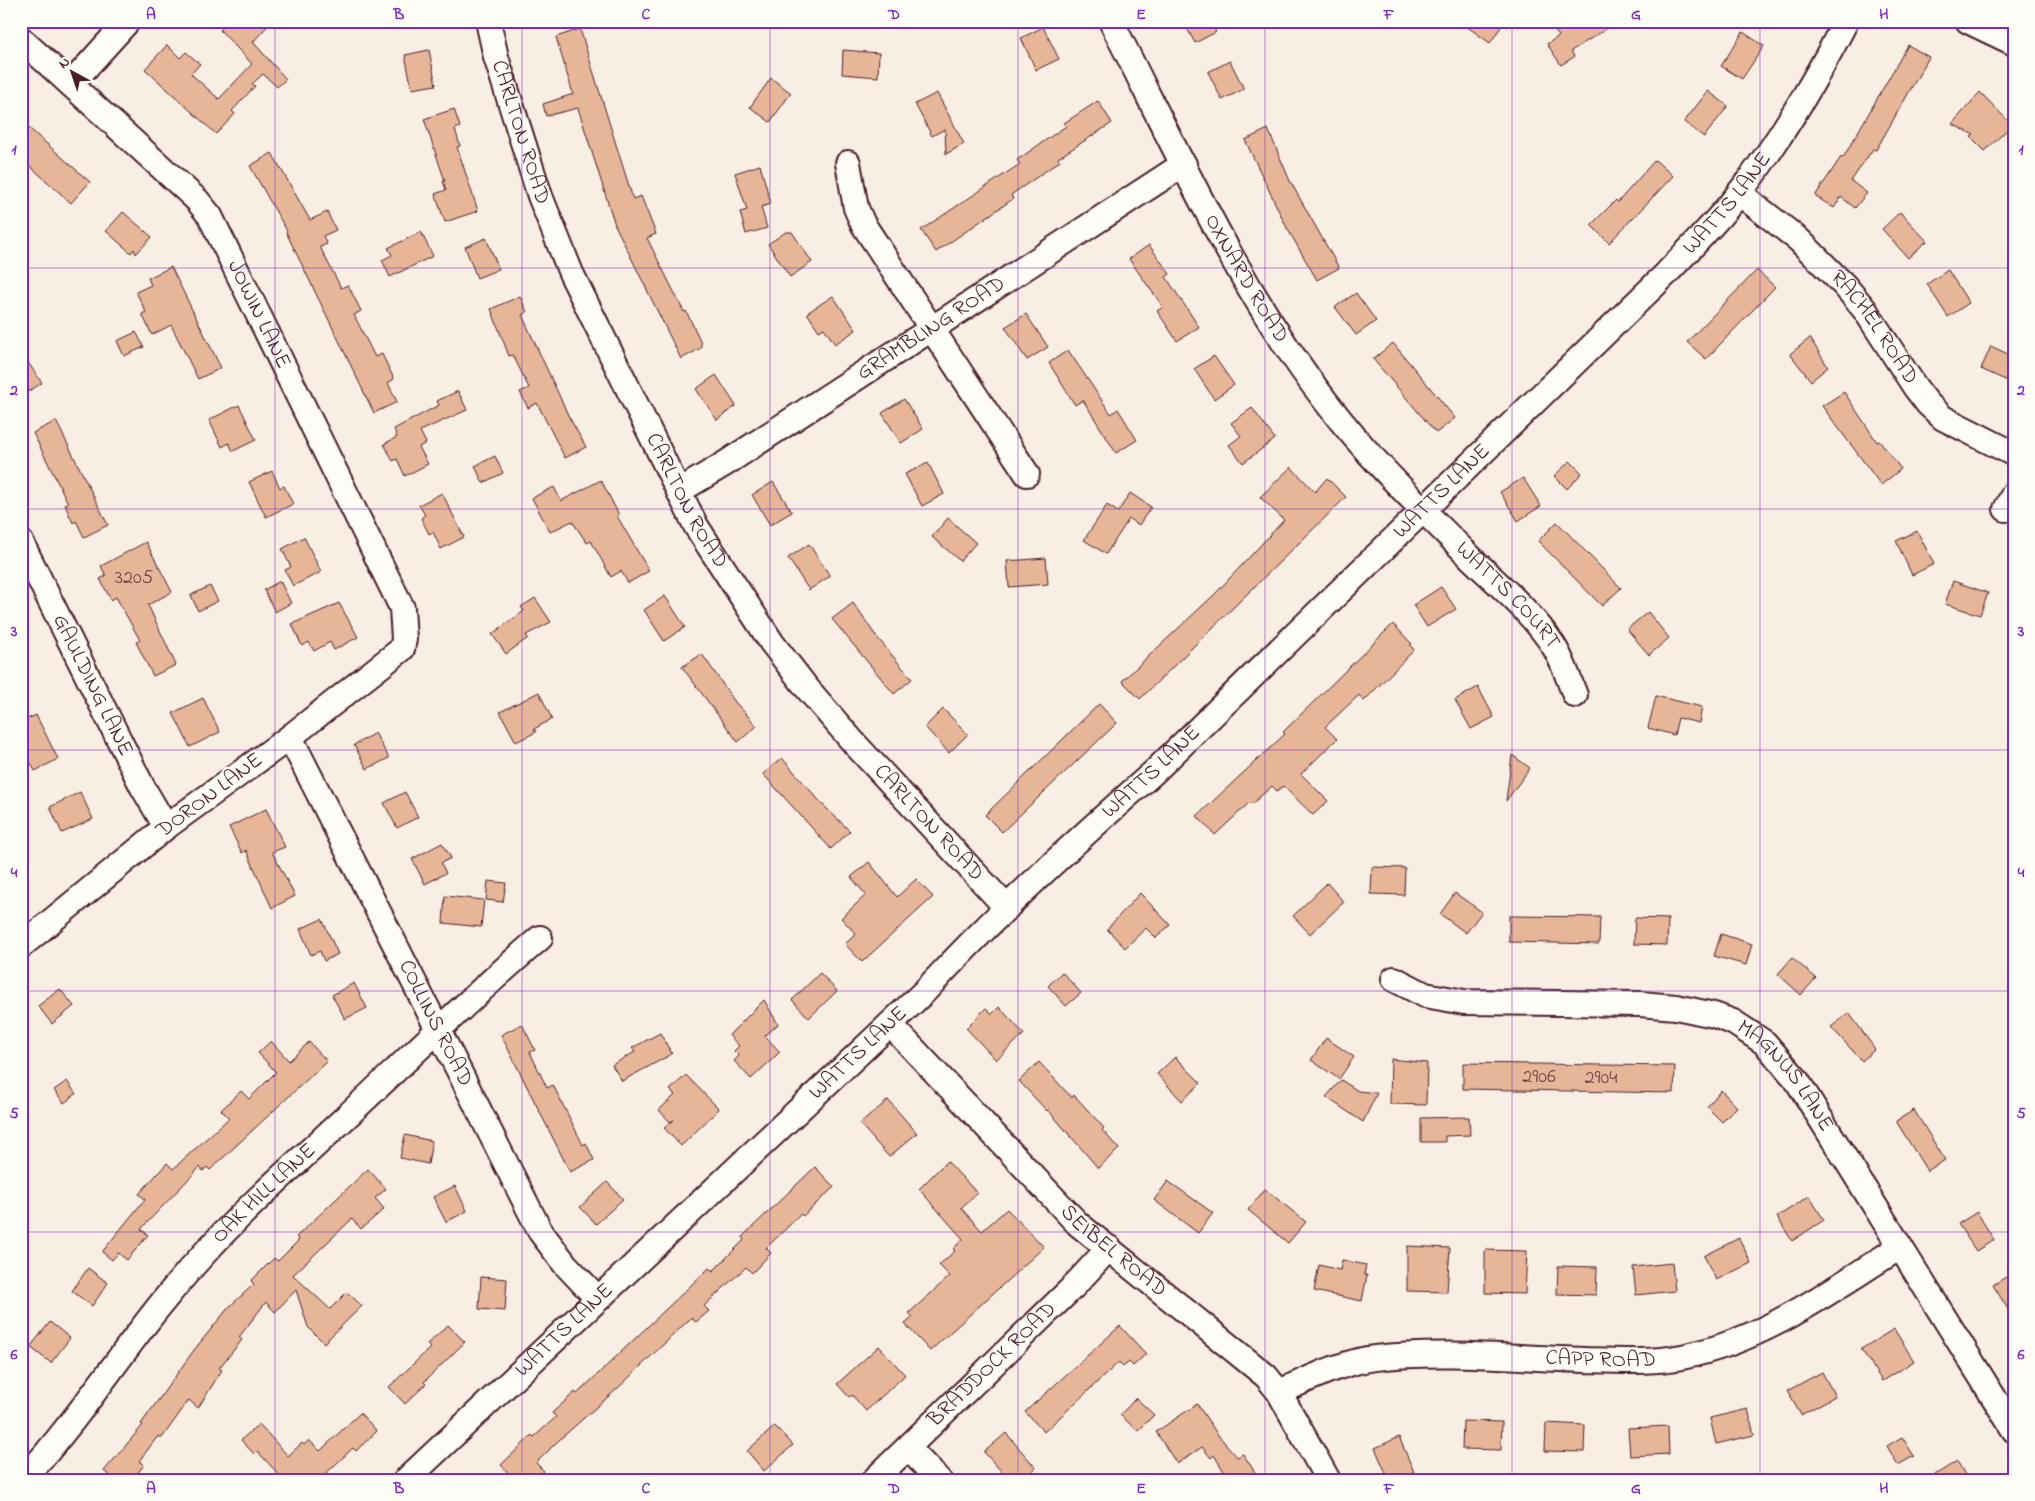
<svg xmlns="http://www.w3.org/2000/svg" width="2035" height="1501" font-family="'Indie Flower',sans-serif">
<rect width="100%" height="100%" fill="#f9eee4"/>
<filter id="ink" filterUnits="userSpaceOnUse"><feTurbulence type="fractalNoise" baseFrequency=".02" numOctaves="2"/><feDisplacementMap in="SourceGraphic" scale="10" xChannelSelector="R" yChannelSelector="G"/><feConvolveMatrix kernelMatrix="1 2 1 2 8 2 1 2 1" color-interpolation-filters="sRGB"/></filter>
<g filter="url(#ink)">
<g fill="#e7b698" stroke="#4a1f2b">
<polygon points="228,21 272,21 253,42 286,79 277,87 263,74 252,84 255,86 232,111 235,114 216,134 145,69 167,45 180,58 186,52 200,64 191,74 219,99 252,64 220,30"/>
<polygon points="1183,21 1210,21 1216,32 1195,43"/>
<polygon points="1459,21 1505,21 1490,43"/>
<polygon points="1571,21 1619,21 1571,51 1574,57 1561,65 1547,44 1559,36 1555,31"/>
<polygon points="1043,27 1059,59 1036,70 1021,38"/>
<polygon points="580,29 633,199 641,196 656,234 647,238 684,312 686,311 701,342 701,348 681,359 615,225 578,108 546,116 543,104 573,94 556,37"/>
<polygon points="1743,32 1764,46 1742,79 1721,66"/>
<polygon points="1908,45 1929,57 1876,150 1873,149 1851,181 1867,193 1855,208 1841,197 1834,208 1815,196 1841,157 1843,158"/>
<polygon points="429,50 436,85 412,89 405,55"/>
<polygon points="843,50 879,53 878,77 842,74"/>
<polygon points="1230,61 1244,89 1222,100 1208,72"/>
<polygon points="771,78 791,93 770,122 750,107"/>
<polygon points="1708,91 1728,106 1704,137 1684,122"/>
<polygon points="1980,92 2012,125 1985,151 1971,137 1974,135 1952,124"/>
<polygon points="937,93 964,144 946,154 945,129 932,136 915,104"/>
<polygon points="1098,101 1112,123 1058,158 1060,161 1011,195 1013,199 936,252 921,230 1020,164 1017,160 1066,126 1064,123"/>
<polygon points="454,109 460,127 455,129 460,146 457,147 478,211 445,222 435,194 446,190 443,181 445,181 424,119"/>
<polygon points="21,121 90,182 71,203 21,158"/>
<polygon points="1268,129 1290,181 1339,268 1317,280 1287,228 1245,140"/>
<polygon points="272,153 310,220 327,212 336,230 323,236 327,244 320,247 341,288 348,285 361,311 354,315 375,357 382,354 394,379 388,383 397,402 374,413 286,232 287,231 250,166"/>
<polygon points="1655,160 1673,176 1609,243 1591,225 1616,200 1618,202"/>
<polygon points="760,165 771,204 761,207 767,228 746,234 740,212 747,210 735,173"/>
<polygon points="123,212 152,237 136,254 134,249 131,253 106,231"/>
<polygon points="1900,212 1927,241 1908,258 1882,229"/>
<polygon points="421,232 433,256 390,277 382,260 392,255 388,248"/>
<polygon points="786,232 792,232 812,262 790,277 768,244"/>
<polygon points="486,238 499,269 477,278 465,247"/>
<polygon points="1149,245 1170,274 1166,277 1199,327 1177,341 1157,311 1163,307 1129,259"/>
<polygon points="171,267 221,368 198,379 171,325 152,335 142,314 146,312 136,292 151,285 148,278"/>
<polygon points="1757,270 1775,287 1706,359 1687,342"/>
<polygon points="1948,270 1969,303 1948,317 1927,284"/>
<polygon points="1356,293 1376,321 1356,335 1335,307"/>
<polygon points="520,296 527,312 522,315 569,417 586,447 565,458 537,403 528,408 520,392 529,388 513,355 509,356 491,309"/>
<polygon points="833,296 856,330 835,344 824,328 819,331 807,313"/>
<polygon points="1026,314 1048,347 1027,360 1005,327"/>
<polygon points="136,332 144,347 124,356 117,341"/>
<polygon points="1810,338 1828,367 1811,381 1790,354"/>
<polygon points="1393,343 1455,418 1436,433 1373,359"/>
<polygon points="1991,346 2014,357 2014,384 1981,369"/>
<polygon points="1068,350 1111,414 1118,409 1137,440 1116,453 1083,400 1075,405 1049,363"/>
<polygon points="21,352 42,383 21,396"/>
<polygon points="1214,356 1234,385 1214,399 1194,369"/>
<polygon points="716,375 736,406 717,420 696,389"/>
<polygon points="458,391 467,410 420,431 426,443 419,447 428,464 405,476 397,459 393,461 384,444 397,437 394,429 439,405 437,401"/>
<polygon points="1844,392 1877,442 1880,441 1901,469 1881,485 1822,406"/>
<polygon points="904,399 923,429 901,443 882,413"/>
<polygon points="239,405 256,440 233,451 229,443 222,447 209,420"/>
<polygon points="1252,408 1275,439 1243,463 1229,445 1241,436 1231,423"/>
<polygon points="56,421 108,525 84,537 76,521 73,523 65,505 68,503 33,433"/>
<polygon points="495,456 503,473 483,483 475,466"/>
<polygon points="1570,461 1582,473 1567,489 1554,476"/>
<polygon points="928,463 944,494 922,506 905,474"/>
<polygon points="1291,467 1315,492 1327,478 1346,497 1140,699 1122,681 1215,594 1284,520 1260,497"/>
<polygon points="272,471 280,488 284,486 293,504 266,517 249,482"/>
<polygon points="1523,478 1541,506 1518,521 1500,492"/>
<polygon points="601,480 619,515 617,516 649,571 628,583 621,571 611,577 591,541 587,543 572,521 550,532 532,498 554,487 561,501"/>
<polygon points="773,482 792,512 770,525 752,495"/>
<polygon points="442,493 464,537 441,549 433,532 429,534 421,518 425,515 419,505"/>
<polygon points="1130,493 1151,507 1139,525 1129,519 1106,554 1084,540 1107,505 1118,512"/>
<polygon points="948,518 976,543 960,561 932,537"/>
<polygon points="1557,522 1621,588 1602,606 1538,541"/>
<polygon points="1917,531 1934,564 1912,575 1896,541"/>
<polygon points="304,537 321,572 293,586 285,570 291,567 282,549"/>
<polygon points="146,542 172,592 148,605 176,665 153,676 136,642 140,640 116,597 111,600 100,579 106,576 101,566"/>
<polygon points="809,544 830,576 809,590 788,558"/>
<polygon points="1046,558 1048,584 1009,587 1007,561"/>
<polygon points="280,581 291,603 275,612 264,590"/>
<polygon points="1953,581 1988,593 1980,615 1945,604"/>
<polygon points="210,586 218,601 198,611 191,595"/>
<polygon points="1441,587 1456,609 1427,627 1413,605"/>
<polygon points="665,596 685,627 664,641 644,610"/>
<polygon points="535,598 551,622 526,635 528,638 506,654 492,634 524,611 521,607"/>
<polygon points="339,603 358,637 334,650 330,642 314,651 309,642 302,646 292,624"/>
<polygon points="853,603 876,636 912,679 894,694 832,619"/>
<polygon points="1648,612 1669,638 1649,655 1627,629"/>
<polygon points="1393,624 1412,644 1410,645 1414,650 1364,701 1359,695 1325,727 1337,739 1301,774 1328,801 1313,815 1283,786 1277,791 1272,786 1252,804 1250,802 1215,835 1197,816 1285,734 1283,732"/>
<polygon points="702,654 735,702 757,726 738,742 682,667"/>
<polygon points="1478,687 1494,717 1471,729 1455,700"/>
<polygon points="539,692 552,719 534,729 536,732 516,742 500,712"/>
<polygon points="1656,696 1702,707 1699,723 1678,718 1674,735 1648,728"/>
<polygon points="203,698 220,732 190,747 173,713"/>
<polygon points="1099,704 1117,723 1002,832 985,815"/>
<polygon points="943,709 968,734 949,753 925,727"/>
<polygon points="36,715 58,759 35,771 21,744 21,722"/>
<polygon points="375,733 389,758 367,769 354,745"/>
<polygon points="1512,755 1530,768 1506,801"/>
<polygon points="782,758 823,805 850,831 831,849 763,774"/>
<polygon points="80,792 93,819 62,833 50,807"/>
<polygon points="405,792 418,817 397,828 384,803"/>
<polygon points="266,809 285,847 272,852 295,896 272,908 246,850 242,853 229,827"/>
<polygon points="442,843 451,858 441,863 446,873 425,884 412,859"/>
<polygon points="869,862 897,897 916,879 933,897 862,962 845,944 856,934 841,918 866,895 851,877"/>
<polygon points="1372,867 1405,868 1404,895 1371,894"/>
<polygon points="488,881 506,883 503,902 486,900"/>
<polygon points="1327,883 1344,902 1310,934 1293,916"/>
<polygon points="1140,893 1170,925 1156,938 1146,928 1125,948 1107,929"/>
<polygon points="1455,893 1482,912 1466,933 1440,914"/>
<polygon points="445,896 484,900 481,927 443,923"/>
<polygon points="1509,916 1600,917 1599,944 1509,942"/>
<polygon points="1635,918 1668,919 1667,945 1634,944"/>
<polygon points="322,919 338,954 324,961 320,951 311,955 300,929"/>
<polygon points="1721,934 1752,944 1746,965 1714,956"/>
<polygon points="1792,958 1816,978 1801,995 1778,974"/>
<polygon points="1062,972 1081,993 1066,1006 1048,986"/>
<polygon points="820,973 837,991 809,1018 792,1000"/>
<polygon points="354,983 367,1008 345,1019 332,995"/>
<polygon points="60,989 74,1006 52,1024 38,1006"/>
<polygon points="764,1000 778,1024 765,1036 780,1052 751,1079 734,1061 739,1056 734,1051 739,1046 729,1035"/>
<polygon points="999,1007 1024,1034 996,1060 966,1028 986,1008 992,1014"/>
<polygon points="1849,1013 1875,1049 1862,1061 1831,1027"/>
<polygon points="522,1024 535,1050 530,1052 547,1088 553,1085 583,1145 586,1143 594,1160 570,1172 501,1035"/>
<polygon points="660,1033 672,1054 622,1081 612,1065 635,1052 632,1048"/>
<polygon points="1326,1038 1354,1057 1339,1079 1311,1060"/>
<polygon points="271,1041 289,1061 309,1042 327,1061 210,1170 207,1167 203,1171 200,1167 141,1229 148,1235 127,1260 118,1253 112,1260 102,1252 145,1199 139,1194 167,1163 173,1169 229,1118 221,1110 241,1091 249,1099 276,1072 258,1053"/>
<polygon points="1175,1057 1201,1083 1182,1101 1157,1074"/>
<polygon points="1391,1059 1427,1063 1426,1105 1390,1104"/>
<polygon points="1039,1062 1072,1098 1074,1095 1104,1128 1102,1130 1119,1149 1098,1168 1048,1110 1047,1111 1019,1081"/>
<polygon points="1463,1063 1675,1066 1674,1093 1463,1089"/>
<polygon points="686,1075 719,1109 681,1146 664,1128 674,1120 670,1122 659,1110 675,1095 670,1090"/>
<polygon points="1341,1080 1358,1091 1377,1093 1363,1122 1326,1097"/>
<polygon points="67,1081 76,1094 64,1103 54,1090"/>
<polygon points="1721,1090 1737,1107 1722,1122 1707,1107"/>
<polygon points="888,1100 917,1133 889,1157 860,1124"/>
<polygon points="1914,1110 1945,1160 1927,1171 1896,1121"/>
<polygon points="1469,1117 1470,1135 1445,1136 1445,1142 1421,1142 1421,1118"/>
<polygon points="405,1135 432,1141 428,1164 400,1158"/>
<polygon points="947,1161 977,1193 961,1208 982,1231 1007,1209 1044,1247 930,1351 905,1324 913,1317 909,1313 950,1276 939,1265 955,1251 953,1249 963,1239 919,1189"/>
<polygon points="815,1167 834,1187 803,1216 801,1214 766,1248 771,1253 752,1273 746,1267 704,1306 709,1311 696,1322 691,1318 617,1389 559,1440 536,1463 544,1471 534,1480 515,1480 501,1465 532,1435 534,1437 556,1417 552,1413 575,1392 577,1394 709,1268 713,1271 744,1240 742,1237"/>
<polygon points="368,1169 386,1189 375,1198 384,1209 361,1229 352,1219 293,1275 330,1309 347,1292 362,1306 324,1343 308,1327 296,1290 275,1312 266,1302 239,1337 242,1340 219,1368 222,1370 198,1408 189,1400 162,1438 158,1436 139,1461 144,1465 132,1480 115,1480 104,1471 143,1425 141,1424 194,1350 229,1307 254,1284 251,1281 274,1258 278,1261 299,1240 296,1237"/>
<polygon points="1168,1181 1213,1213 1198,1233 1154,1200"/>
<polygon points="607,1182 623,1199 596,1224 580,1207"/>
<polygon points="455,1186 467,1211 446,1222 433,1197"/>
<polygon points="1265,1189 1306,1222 1288,1243 1248,1210"/>
<polygon points="1809,1196 1824,1220 1792,1241 1777,1217"/>
<polygon points="1977,1212 1994,1240 1976,1251 1958,1224"/>
<polygon points="1739,1238 1751,1263 1716,1280 1704,1256"/>
<polygon points="1407,1246 1450,1248 1447,1292 1407,1291"/>
<polygon points="1485,1250 1527,1251 1525,1294 1485,1293"/>
<polygon points="1342,1260 1366,1265 1364,1275 1367,1275 1362,1301 1314,1291 1319,1265 1340,1270"/>
<polygon points="1672,1263 1675,1291 1636,1295 1633,1267"/>
<polygon points="1558,1266 1597,1267 1596,1295 1557,1294"/>
<polygon points="88,1268 108,1283 92,1306 72,1291"/>
<polygon points="2014,1272 2014,1319 1993,1285"/>
<polygon points="481,1277 507,1279 505,1311 479,1309"/>
<polygon points="50,1322 70,1338 51,1363 30,1347"/>
<polygon points="448,1325 465,1342 424,1382 426,1384 405,1404 389,1387 430,1348 427,1344"/>
<polygon points="1120,1326 1146,1354 1133,1366 1129,1362 1123,1367 1119,1362 1044,1432 1025,1412"/>
<polygon points="1894,1329 1914,1361 1882,1381 1861,1349"/>
<polygon points="879,1346 905,1375 866,1411 852,1395 849,1397 837,1384"/>
<polygon points="1822,1372 1835,1396 1801,1415 1787,1391"/>
<polygon points="1136,1398 1154,1415 1138,1431 1120,1415"/>
<polygon points="1197,1404 1218,1435 1237,1457 1243,1454 1260,1480 1229,1480 1214,1455 1211,1458 1202,1447 1177,1464 1156,1432"/>
<polygon points="1748,1409 1754,1435 1716,1444 1710,1418"/>
<polygon points="360,1413 377,1431 356,1451 353,1448 319,1480 284,1480 257,1451 254,1454 241,1440 259,1424 288,1456 302,1443 304,1445 309,1440 320,1451"/>
<polygon points="1463,1421 1502,1422 1501,1450 1462,1449"/>
<polygon points="1546,1423 1585,1425 1584,1452 1545,1451"/>
<polygon points="775,1426 793,1445 764,1471 747,1451"/>
<polygon points="1668,1426 1669,1454 1630,1456 1628,1428"/>
<polygon points="1006,1433 1036,1468 1023,1480 1009,1480 984,1452"/>
<polygon points="1399,1437 1414,1472 1398,1480 1389,1480 1375,1448"/>
<polygon points="1902,1437 1914,1456 1898,1465 1887,1446"/>
<polygon points="1957,1461 1968,1480 1927,1480"/>
</g>
<g fill="none" stroke-linecap="round" stroke-linejoin="round">
<defs>
<g id="street">
<path id="s1" d="M488,21L496,57L540,196L571,273L696,526L772,643L806,687L854,743L1007,908"/>
<path id="s2" d="M1111,21C1177,151 1237,287 1327,403C1368,457 1417,504 1465,552C1495,582 1530,610 1553,645C1563,660 1568,678 1575,695"/>
<polyline points="1968,21 2014,43"/>
<path id="s3" d="M21,39L197,200L210,216L402,608L404,639L402,649L290,737L166,827L21,946"/>
<polyline points="71,84 128,21"/>
<polyline points="848,163 856,208 863,224 1027,474"/>
<path id="s4" d="M1739,193L1799,240L1845,286L1865,310L1915,387L1928,404L1943,418L2014,454"/>
<path id="s5" d="M679,491L723,465L1184,164"/>
<polyline points="2006,509 2014,493"/>
<path id="s6" d="M21,542L142,786L166,827"/>
<path id="s7" d="M290,737L540,1231L565,1264L598,1299"/>
<path id="s8" d="M1394,979L1425,995L1464,1002L1640,1004L1676,1007L1714,1015L1733,1022L1765,1043L1796,1079L2014,1430"/>
<path id="s9" d="M890,1024L1078,1224L1266,1376L1279,1392L1328,1480"/>
<path id="s10" d="M1279,1392C1309,1379 1342,1362 1375,1358C1442,1350 1516,1358 1584,1360C1616,1361 1650,1363 1682,1357C1764,1341 1831,1290 1900,1247"/>
<polyline points="908,1448 939,1480"/>
<path id="s11" d="M23,1480C88,1409 137,1326 202,1256C246,1207 297,1163 346,1117C410,1057 473,995 540,938"/>
<path id="s12" d="M406,1480L924,992C996,914 1075,842 1154,772L1666,274C1691,247 1718,221 1740,192C1781,139 1815,81 1846,21"/>
<path id="s13" d="M874,1480L1072,1288L1109,1248"/>
</g>
</defs>
<use href="#street" stroke="#4a1f2b" stroke-width="28"/>
<use href="#street" stroke="#fdfcf7" stroke-width="24"/>
</g>
</g>
<path fill="none" stroke="#7b2cbf" stroke-width="1" stroke-opacity="0.55" d="M275,21V1480M522,21V1480M770,21V1480M1018,21V1480M1265,21V1480M1512,21V1480M1760,21V1480M21,268H2014M21,509H2014M21,750H2014M21,991H2014M21,1232H2014"/>
<g text-anchor="middle" dominant-baseline="central" stroke-width="4.5" stroke-linejoin="round" paint-order="stroke">
<g font-size="20" fill="#714546">
<text x="134" y="578">3205</text>
<text x="1539" y="1077">2906</text>
<text x="1601" y="1078">2904</text>
</g>
<g font-size="22" fill="#4a1f2b" stroke="#fdfcf7">
<text stroke="none"><textPath href="#s1" startOffset="116">CARLTON ROAD</textPath></text>
<text stroke="none"><textPath href="#s12" startOffset="1838">WATTS LANE</textPath></text>
<text stroke="none"><textPath href="#s2" startOffset="291">OXNARD ROAD</textPath></text>
<text stroke="none"><textPath href="#s3" startOffset="369">JOWIN LANE</textPath></text>
<text stroke="none"><textPath href="#s5" startOffset="300">GRAMBLING ROAD</textPath></text>
<text stroke="none"><textPath href="#s4" startOffset="192">RACHEL ROAD</textPath></text>
<text stroke="none"><textPath href="#s12" startOffset="1432">WATTS LANE</textPath></text>
<text stroke="none"><textPath href="#s1" startOffset="521">CARLTON ROAD</textPath></text>
<text stroke="none"><textPath href="#s2" startOffset="704">WATTS COURT</textPath></text>
<text stroke="none"><textPath href="#s6" startOffset="160">GAULDING LANE</textPath></text>
<text stroke="none"><textPath href="#s12" startOffset="1028">WATTS LANE</textPath></text>
<text transform="translate(210 796) rotate(-37)">DORON LANE</text>
<text stroke="none"><textPath href="#s1" startOffset="926">CARLTON ROAD</textPath></text>
<text stroke="none"><textPath href="#s7" startOffset="321">COLLINS ROAD</textPath></text>
<text stroke="none"><textPath href="#s12" startOffset="622">WATTS LANE</textPath></text>
<text stroke="none"><textPath href="#s8" startOffset="422">MAGNUS LANE</textPath></text>
<text stroke="none"><textPath href="#s11" startOffset="375">OAK HILL LANE</textPath></text>
<text stroke="none"><textPath href="#s9" startOffset="319">SEIBEL ROAD</textPath></text>
<text stroke="none"><textPath href="#s12" startOffset="218">WATTS LANE</textPath></text>
<text stroke="none"><textPath href="#s10" startOffset="328">CAPP ROAD</textPath></text>
<text stroke="none"><textPath href="#s13" startOffset="165">BRADDOCK ROAD</textPath></text>
</g>
</g>
<rect width="2035" height="1501" fill="none" stroke="#fdfcf7" stroke-width="55"/>
<g transform="translate(72 72) rotate(320)" stroke="#fdfcf7" stroke-width="4" paint-order="stroke">
<path d="M0-4L9 19L0 12L-9 19Z" fill="#4a1f2b"/>
<text y="-8" font-size="14" font-weight="bold" text-anchor="middle" fill="#4a1f2b">N</text>
</g>
<rect x="28" y="28" width="1980" height="1446" fill="none" stroke="#7b2cbf" stroke-width="2"/>
<g font-size="16" text-anchor="middle" font-weight="bold" fill="#7b2cbf">
<text x="151" y="19">A</text>
<text x="399" y="19">B</text>
<text x="646" y="19">C</text>
<text x="894" y="19">D</text>
<text x="1141" y="19">E</text>
<text x="1389" y="19">F</text>
<text x="1636" y="19">G</text>
<text x="1884" y="19">H</text>
<text x="14" y="154">1</text>
<text x="2021" y="154">1</text>
<text x="14" y="395">2</text>
<text x="2021" y="395">2</text>
<text x="14" y="636">3</text>
<text x="2021" y="636">3</text>
<text x="14" y="877">4</text>
<text x="2021" y="877">4</text>
<text x="14" y="1118">5</text>
<text x="2021" y="1118">5</text>
<text x="14" y="1359">6</text>
<text x="2021" y="1359">6</text>
<text x="151" y="1493">A</text>
<text x="399" y="1493">B</text>
<text x="646" y="1493">C</text>
<text x="894" y="1493">D</text>
<text x="1141" y="1493">E</text>
<text x="1389" y="1493">F</text>
<text x="1636" y="1493">G</text>
<text x="1884" y="1493">H</text>
</g>
</svg>
